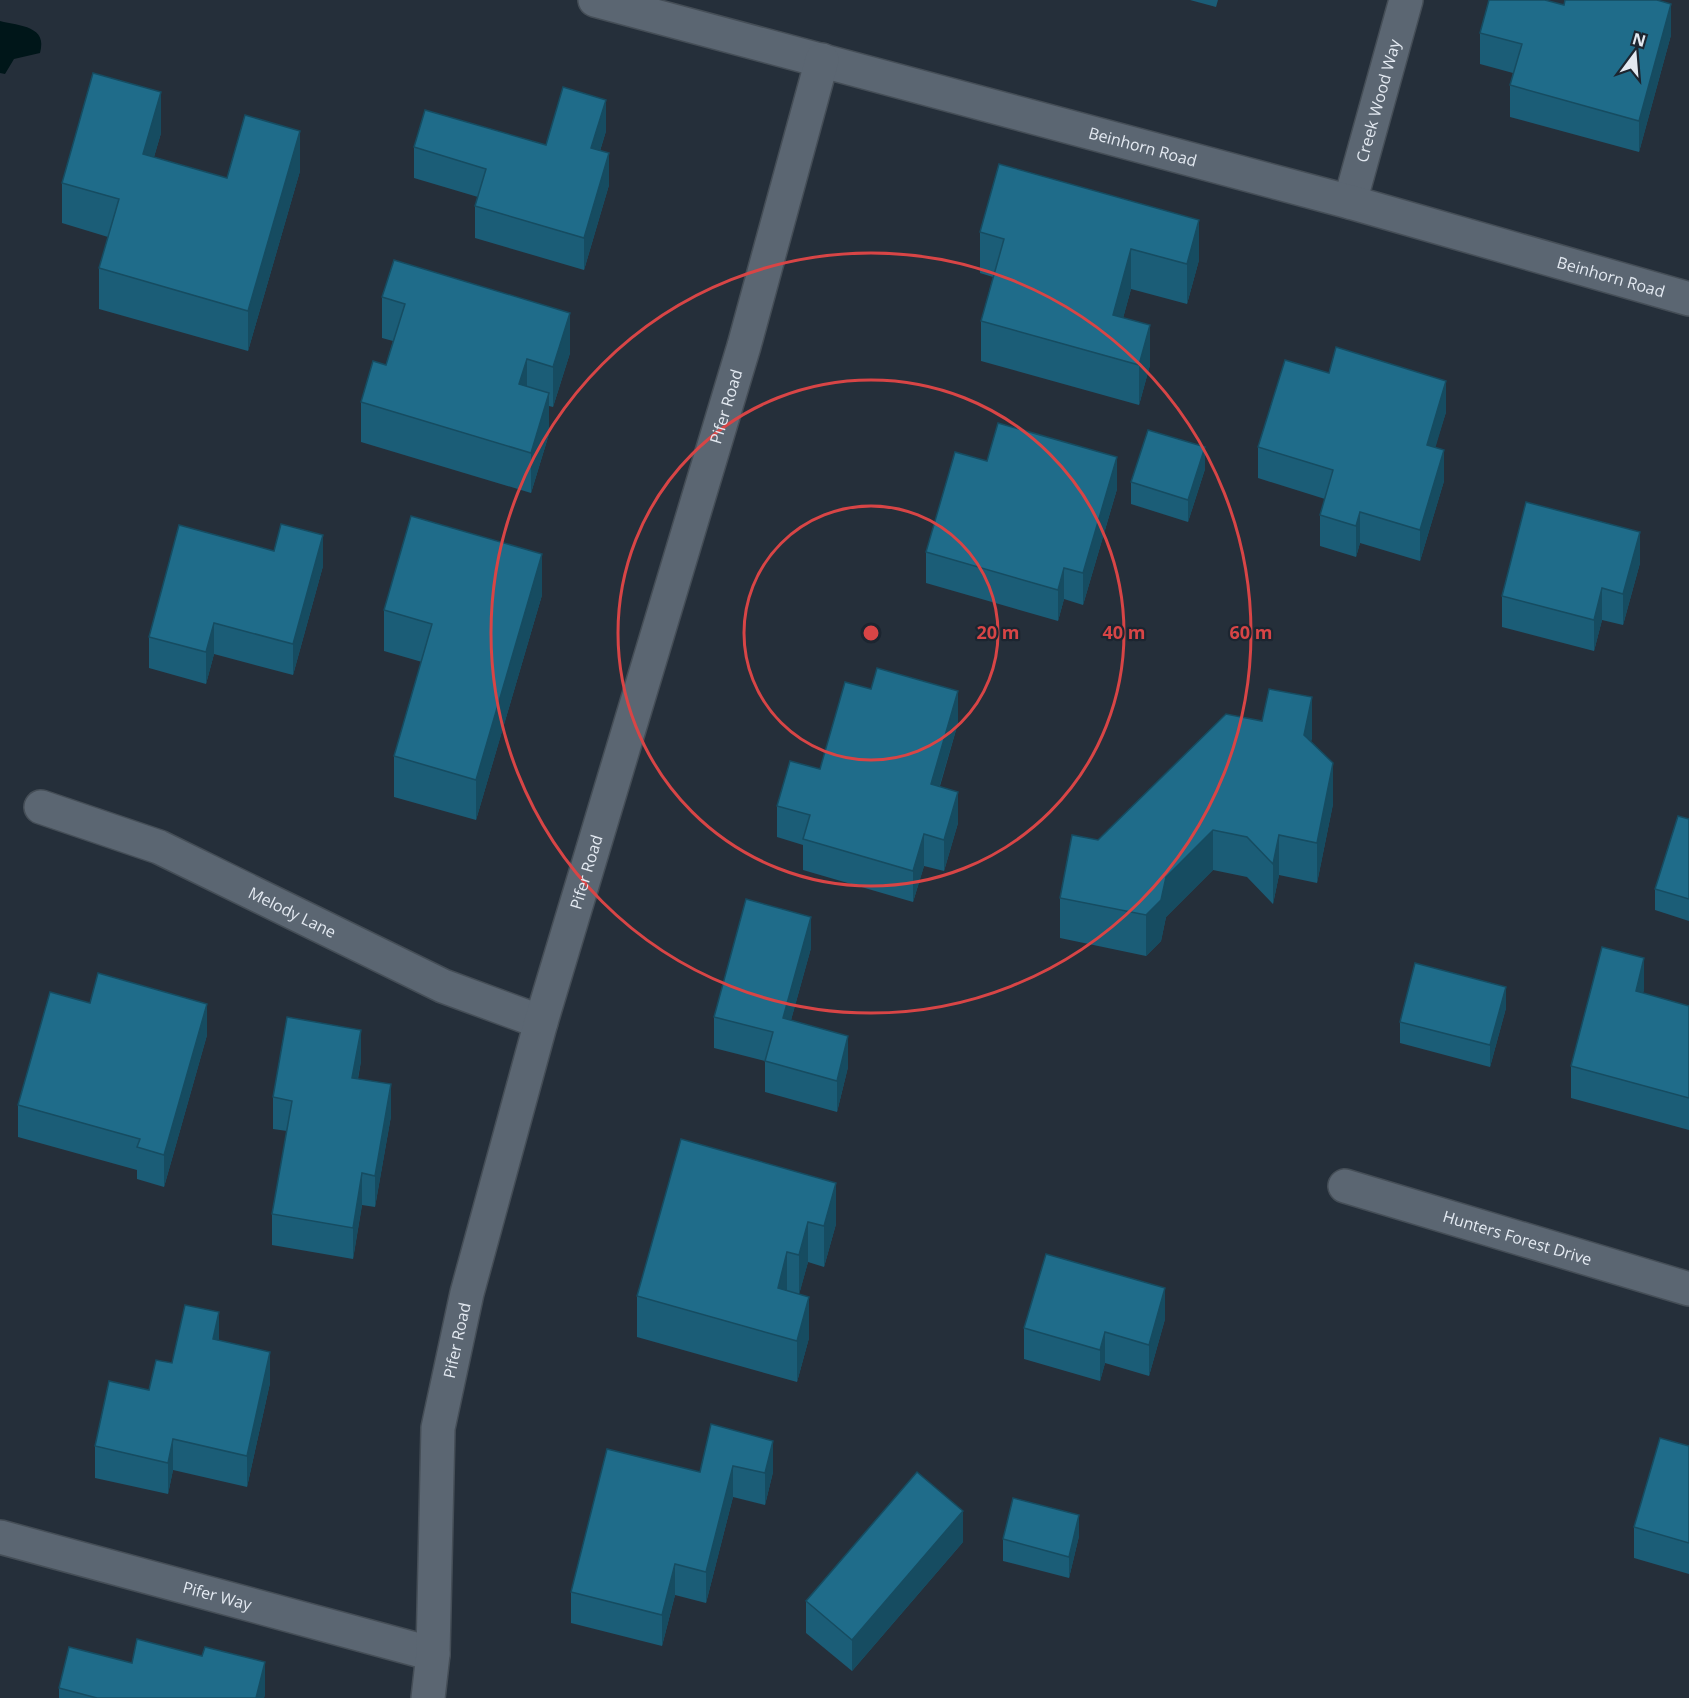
<svg xmlns="http://www.w3.org/2000/svg" width="1689" height="1698" font-family="'Open Sans',sans-serif">
<rect width="100%" height="100%" fill="#252f3a"/>
<path fill="#001619" d="M0,21C20,26 48,26 40,53L14,59L5,74L0,73Z"/>
<g fill="none" stroke-linecap="round" stroke-linejoin="round">
<defs>
<g id="minor">
<path id="s1" d="M1350,202L1406,0"/>
<path id="s2" d="M41,807L159,847L443,986L541,1022"/>
<path id="s3" d="M1345,1186L1689,1289"/>
<path id="s4" d="M0,1537L433,1654"/>
</g>
<g id="tertiary">
<path id="s5" d="M595,0L1350,202L1689,299"/>
<path id="s6" d="M428,1698L433,1654L438,1428L467,1293L541,1022L744,346L822,60"/>
</g>
</defs>
<use href="#minor" stroke="#454e57" stroke-width="36"/>
<use href="#tertiary" stroke="#454e57" stroke-width="36"/>
<use href="#minor" stroke="#5b6672" stroke-width="33"/>
<use href="#tertiary" stroke="#5b6672" stroke-width="33"/>
</g>
<g fill="#1b5d77">
<polygon points="1190,0 1218,0 1216,7"/>
<polygon points="1480,33 1671,35 1639,152 1510,117 1510,85 1513,73 1480,64"/>
<polygon points="606,131 600,151 609,185 584,270 475,238 475,206 478,197 414,178 414,147 546,145"/>
<polygon points="161,133 154,157 227,178 300,171 248,351 99,309 99,268 108,237 62,223 62,183"/>
<polygon points="999,164 1199,260 1187,304 1131,289 1123,318 1150,365 1139,405 981,361 981,321 993,277 980,273 980,232"/>
<polygon points="382,297 570,353 553,407 549,406 549,434 531,493 361,442 361,402 386,365 393,341 382,338"/>
<polygon points="1446,412 1435,447 1444,481 1420,561 1360,543 1356,557 1320,546 1320,515 1325,499 1258,478 1258,447"/>
<polygon points="987,461 1117,489 1083,605 1064,599 1058,621 926,583 926,552"/>
<polygon points="1205,469 1188,522 1131,504 1131,482"/>
<polygon points="1640,563 1623,625 1602,620 1594,651 1502,627 1502,596"/>
<polygon points="323,566 293,675 214,654 206,684 149,668 149,637"/>
<polygon points="542,595 476,820 394,797 394,756 422,662 384,651 384,610"/>
<polygon points="958,723 940,786 958,823 944,871 924,866 913,902 803,870 803,845 777,837 777,806 820,769"/>
<polygon points="1312,737 1311,742 1333,804 1317,883 1279,875 1273,904 1247,877 1213,870 1166,917 1161,941 1146,956 1060,938 1060,898 1098,840"/>
<polygon points="1689,819 1689,921 1655,910 1655,889"/>
<polygon points="811,948 791,1020 848,1067 837,1112 765,1092 765,1061 714,1048 714,1017"/>
<polygon points="1644,989 1643,993 1689,1006 1689,1130 1571,1098 1571,1066"/>
<polygon points="1506,1008 1490,1067 1400,1043 1400,1022"/>
<polygon points="207,1035 164,1187 137,1179 137,1170 18,1137 18,1105"/>
<polygon points="361,1061 358,1079 391,1116 375,1207 362,1205 353,1259 272,1245 272,1214 287,1131 273,1129 273,1097"/>
<polygon points="681,1139 836,1224 824,1267 808,1262 799,1294 809,1338 797,1382 637,1337 637,1296"/>
<polygon points="1165,1319 1149,1376 1105,1363 1100,1381 1024,1359 1024,1328"/>
<polygon points="219,1341 270,1383 247,1487 173,1470 168,1494 95,1478 95,1446 149,1390 172,1363"/>
<polygon points="711,1424 773,1472 765,1505 733,1497 706,1603 675,1595 662,1646 571,1623 571,1592 700,1472"/>
<polygon points="1689,1446 1689,1574 1634,1558 1634,1527"/>
<polygon points="1079,1536 1069,1578 1003,1561 1003,1539"/>
<polygon points="963,1542 852,1671 806,1633 806,1601"/>
<polygon points="132,1663 265,1694 264,1698 59,1698 59,1688"/>
</g>
<g fill="#164c61">
<polygon points="1671,4 1671,35 1639,152 1639,121"/>
<polygon points="161,92 161,133 143,194 143,154"/>
<polygon points="606,100 606,131 591,180 591,148"/>
<polygon points="300,131 300,171 248,351 248,311"/>
<polygon points="609,153 609,185 584,270 584,238"/>
<polygon points="1199,220 1199,260 1187,304 1187,264"/>
<polygon points="1131,249 1131,289 1113,355 1113,315"/>
<polygon points="570,313 570,353 553,407 553,367"/>
<polygon points="1150,325 1150,365 1139,405 1139,365"/>
<polygon points="527,359 527,400 519,384"/>
<polygon points="1446,381 1446,412 1427,476 1427,445"/>
<polygon points="549,393 549,434 531,493 531,453"/>
<polygon points="1205,447 1205,469 1188,522 1188,500"/>
<polygon points="1444,450 1444,481 1420,561 1420,530"/>
<polygon points="1117,457 1117,489 1083,605 1083,573"/>
<polygon points="1360,512 1360,543 1356,557 1356,526"/>
<polygon points="1640,532 1640,563 1623,625 1623,594"/>
<polygon points="323,535 323,566 293,675 293,644"/>
<polygon points="542,554 542,595 476,820 476,780"/>
<polygon points="1064,568 1064,599 1058,621 1058,590"/>
<polygon points="1602,588 1602,620 1594,651 1594,620"/>
<polygon points="214,623 214,654 206,684 206,652"/>
<polygon points="958,691 958,723 931,815 931,784"/>
<polygon points="1312,697 1312,737 1304,775 1304,735"/>
<polygon points="1333,763 1333,804 1317,883 1317,843"/>
<polygon points="958,792 958,823 944,871 944,840"/>
<polygon points="1213,830 1213,870 1166,917 1161,941 1146,956 1146,915 1166,877"/>
<polygon points="924,834 924,866 913,902 913,871"/>
<polygon points="1279,835 1279,875 1273,904 1273,864"/>
<polygon points="811,917 811,948 783,1049 783,1018"/>
<polygon points="1644,958 1644,989 1636,1022 1636,991"/>
<polygon points="1506,987 1506,1008 1490,1067 1490,1045"/>
<polygon points="207,1004 207,1035 164,1187 164,1155"/>
<polygon points="361,1030 361,1061 352,1109 352,1078"/>
<polygon points="848,1036 848,1067 837,1112 837,1081"/>
<polygon points="391,1084 391,1116 375,1207 375,1176"/>
<polygon points="362,1173 362,1205 353,1259 353,1228"/>
<polygon points="836,1183 836,1224 824,1267 824,1226"/>
<polygon points="808,1222 808,1262 799,1295 799,1255"/>
<polygon points="787,1252 787,1292 778,1288"/>
<polygon points="1165,1288 1165,1319 1149,1376 1149,1345"/>
<polygon points="809,1297 809,1338 797,1382 797,1341"/>
<polygon points="219,1312 219,1344 213,1339"/>
<polygon points="1105,1332 1105,1363 1100,1381 1100,1350"/>
<polygon points="270,1352 270,1383 247,1487 247,1456"/>
<polygon points="173,1439 173,1470 168,1494 168,1463"/>
<polygon points="773,1441 773,1472 765,1505 765,1473"/>
<polygon points="733,1466 733,1497 706,1603 706,1572"/>
<polygon points="963,1511 963,1542 852,1671 852,1640"/>
<polygon points="1079,1515 1079,1536 1069,1578 1069,1557"/>
<polygon points="675,1564 675,1595 662,1646 662,1615"/>
<polygon points="265,1662 265,1694 264,1698 256,1698"/>
</g>
<g fill="#1f6c8a" stroke="#164c61" stroke-width="1.5">
<polygon points="1489,0 1545,0 1564,5 1565,0 1657,0 1671,4 1639,121 1510,85 1522,44 1480,33"/>
<polygon points="93,73 161,92 143,154 227,178 245,115 300,131 248,311 99,268 119,199 62,183"/>
<polygon points="563,87 606,100 591,148 609,153 584,238 475,206 486,169 414,147 425,110 546,145"/>
<polygon points="999,164 1199,220 1187,264 1131,249 1113,315 1150,325 1139,365 981,321 1004,239 980,232"/>
<polygon points="394,260 570,313 553,367 527,359 519,384 549,393 531,453 361,402 373,361 386,365 405,304 382,297"/>
<polygon points="1336,347 1446,381 1427,445 1444,450 1420,530 1360,512 1356,526 1320,515 1333,470 1258,447 1285,360 1329,373"/>
<polygon points="998,423 1117,457 1083,573 1064,568 1058,590 926,552 955,452 987,461"/>
<polygon points="1148,430 1205,447 1188,500 1131,482"/>
<polygon points="1526,502 1640,532 1623,594 1602,588 1594,620 1502,596"/>
<polygon points="411,516 542,554 476,780 394,756 432,624 384,610"/>
<polygon points="281,524 323,535 293,644 214,623 206,652 149,637 179,525 274,551"/>
<polygon points="877,668 958,691 931,784 958,792 944,840 924,834 913,871 803,839 810,815 777,806 790,761 820,769 845,682 871,689"/>
<polygon points="1269,689 1312,697 1304,735 1333,763 1317,843 1279,835 1273,864 1247,837 1213,830 1166,877 1161,900 1146,915 1060,898 1072,835 1098,840 1226,714 1262,721"/>
<polygon points="1678,816 1689,819 1689,899 1655,889"/>
<polygon points="746,899 811,917 783,1018 848,1036 837,1081 765,1061 773,1032 714,1017"/>
<polygon points="1602,947 1644,958 1636,991 1689,1006 1689,1098 1571,1066"/>
<polygon points="1415,963 1506,987 1490,1045 1400,1022"/>
<polygon points="98,973 207,1004 164,1155 137,1147 140,1139 18,1105 50,992 90,1003"/>
<polygon points="287,1017 361,1030 352,1078 391,1084 375,1176 362,1173 353,1228 272,1214 292,1101 273,1097"/>
<polygon points="681,1139 836,1183 824,1226 808,1222 799,1255 787,1252 778,1288 809,1297 797,1341 637,1296"/>
<polygon points="1046,1254 1165,1288 1149,1345 1105,1332 1100,1350 1024,1328"/>
<polygon points="185,1305 219,1312 213,1339 270,1352 247,1456 173,1439 168,1463 95,1446 109,1381 149,1390 156,1360 172,1363"/>
<polygon points="711,1424 773,1441 765,1473 733,1466 706,1572 675,1564 662,1615 571,1592 607,1449 700,1472"/>
<polygon points="1660,1438 1689,1446 1689,1543 1634,1527"/>
<polygon points="917,1472 963,1511 852,1640 806,1601"/>
<polygon points="1013,1498 1079,1515 1069,1557 1003,1539"/>
<polygon points="137,1639 202,1656 205,1647 265,1662 256,1698 97,1698 59,1688 69,1647 132,1663"/>
</g>
<g fill="none" stroke="#d84546" stroke-width="3">
<circle cx="871" cy="633" r="127"/>
<circle cx="871" cy="633" r="253"/>
<circle cx="871" cy="633" r="380"/>
</g>
<g text-anchor="middle" dominant-baseline="central" stroke-width="4.5" stroke-linejoin="round" paint-order="stroke">
<g font-size="16" fill="#e3e9f1" stroke="#1c2530">
<text stroke="none"><textPath href="#s1" startOffset="105">Creek Wood Way</textPath></text>
<text stroke="none"><textPath href="#s5" startOffset="567">Beinhorn Road</textPath></text>
<text stroke="none"><textPath href="#s5" startOffset="1053">Beinhorn Road</textPath></text>
<text stroke="none"><textPath href="#s6" startOffset="1332">Pifer Road</textPath></text>
<text stroke="none"><textPath href="#s6" startOffset="846">Pifer Road</textPath></text>
<text stroke="none"><textPath href="#s2" startOffset="273">Melody Lane</textPath></text>
<text stroke="none"><textPath href="#s3" startOffset="180">Hunters Forest Drive</textPath></text>
<text stroke="none"><textPath href="#s6" startOffset="360">Pifer Road</textPath></text>
<text stroke="none"><textPath href="#s4" startOffset="225">Pifer Way</textPath></text>
</g>
</g>
<circle cx="871" cy="633" r="9" fill="#d84546" stroke="#1c2530" stroke-width="3"/>
<g font-size="18" text-anchor="middle" font-weight="bold" fill="#d84546" stroke="#1c2530" stroke-width="4.5" stroke-linejoin="round" paint-order="stroke">
<text x="998" y="639">20 m</text>
<text x="1124" y="639">40 m</text>
<text x="1251" y="639">60 m</text>
</g>
<g transform="translate(1635 54) rotate(16)" stroke="#1c2530" stroke-width="4.5" paint-order="stroke">
<path d="M0-4.5L10 22L0 15L-10 22Z" fill="#e3e9f1"/>
<text y="-9" font-size="16" font-weight="bold" text-anchor="middle" fill="#e3e9f1">N</text>
</g>
</svg>
